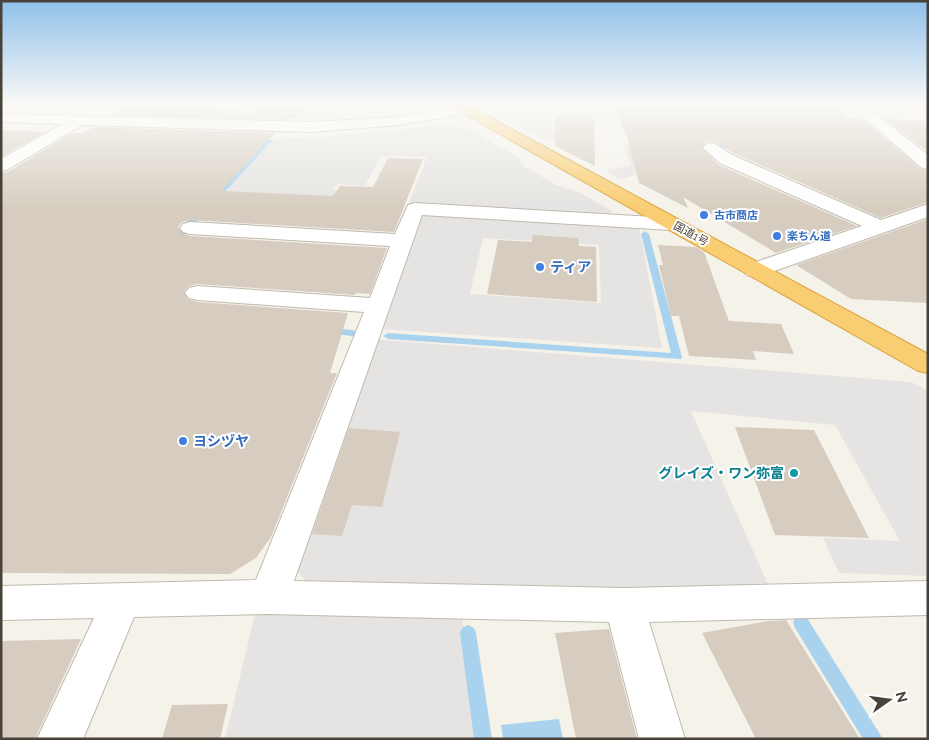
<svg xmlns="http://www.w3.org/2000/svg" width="929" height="740" font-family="Raleway,'Noto Sans JP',sans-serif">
<rect width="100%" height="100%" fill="#f5f2ea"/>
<g fill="#e6e4e2" fill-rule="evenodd">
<polygon points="308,104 327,104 333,117 295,118"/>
<polygon points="478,104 620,104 622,117 552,114 552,132 593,133 564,140 542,139"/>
<polygon points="437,125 467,128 518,157 524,166 556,185 579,192 612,211 610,215 408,205 427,157 381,156 365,186 337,184 333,190 365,193 357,207 216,199 275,139 335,136"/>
<polygon points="624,146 702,149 714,157 685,166 680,164 620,179 606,171 631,165"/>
<path d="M422,215L639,226L662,348L379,329ZM483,238L599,245L601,303L470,294Z"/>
<polygon points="372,339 911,382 928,391 928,576 839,573 823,538 900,541 835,425 691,411 771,591 307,583 292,564"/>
<polygon points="255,614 462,614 477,739 225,739"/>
</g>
<polygon fill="#a9d2ee" points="559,719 563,739 503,739 501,725"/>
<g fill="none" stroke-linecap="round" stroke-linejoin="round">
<g fill="#a9d2ee" fill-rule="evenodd">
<polygon points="302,104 308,104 295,118 291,118 291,116"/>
<polygon points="618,104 624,104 629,134 624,133"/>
<polygon points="268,139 273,140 185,234 179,234 179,230"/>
<polygon points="687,144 738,145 741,147 738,149 689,147 686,145"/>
<polygon points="645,231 649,234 682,357 681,359 388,339 383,336 388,333 671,353 641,234"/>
<polygon points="327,328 353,330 358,333 353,336 323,333 322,331 323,329"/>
<polygon points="801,616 807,618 883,739 863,739 795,628 793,623 795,618"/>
<polygon points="468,625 474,628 476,633 492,739 474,739 460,633 462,628"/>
</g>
</g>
<g fill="#d6cdc0">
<polygon points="262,104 302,104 288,120 112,115 125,106 255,111"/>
<polygon points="627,104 834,104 848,118 861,118 921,169 928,171 928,202 881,218 733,153 718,143 712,141 704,143 702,149 719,165 857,226 776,253 683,197 688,208 639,183 622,118 627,118 625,109 628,110"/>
<polygon points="555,116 594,117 595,166 555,146"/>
<polygon points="886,119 928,121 928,152"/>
<polygon points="93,127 275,133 221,191 333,196 340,186 373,187 388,158 423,159 394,232 190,220 182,222 178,227 182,233 190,236 387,248 370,294 356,293 355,295 197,284 189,286 184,292 188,299 197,302 348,313 330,373 337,373 271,537 256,558 230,574 1,573 1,173 8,172 72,133 83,133"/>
<polygon points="1,130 45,132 1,157"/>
<polygon points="928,219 928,303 851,299 796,265"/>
<polygon points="533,235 578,238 579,246 596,247 597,302 487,294 498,240 532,242"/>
<polygon points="658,245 696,247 704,252 729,321 781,324 794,354 753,351 756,360 689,356 679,316 671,316 659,265 663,265"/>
<polygon points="735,427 814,430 869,538 775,535"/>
<polygon points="349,428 400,432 382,507 352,505 342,536 312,534"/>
<polygon points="786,620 860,739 756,739 702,633 768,621"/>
<polygon points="609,629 637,739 576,739 555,633"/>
<polygon points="81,639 35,739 1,739 1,641"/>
<polygon points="228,704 220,739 162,739 172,705"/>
</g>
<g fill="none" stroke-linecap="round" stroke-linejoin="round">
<defs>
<g id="minor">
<polygon points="460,104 474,104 470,113 399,125 312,132 82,125 7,170 1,171 1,159 62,124 1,122 1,114 312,122 399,117 459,107"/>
<polygon points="848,104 864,104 928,155 928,169 922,168"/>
<polygon points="711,143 717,145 732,155 881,220 928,204 928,217 763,275 755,277 747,275 744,270 747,265 862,226 720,163 703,148 705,145"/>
<polygon points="415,203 671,218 678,220 681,224 678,228 671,230 422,215 294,581 624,588 928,581 928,615 649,622 685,739 639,739 609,622 269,614 134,617 83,739 37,739 94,618 1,620 1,586 256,580 364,312 197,300 189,298 185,293 189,288 197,286 370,298 390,246 190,234 183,232 180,228 183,224 190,222 395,234 408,205"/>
</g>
<polygon id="highway" points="447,104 465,104 928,354 928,373 918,371"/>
</defs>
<use href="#minor" stroke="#c0b9ad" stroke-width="2"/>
<use href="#highway" stroke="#d9a240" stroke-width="2"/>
<use href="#minor" fill="#fff" fill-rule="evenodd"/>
<use href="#highway" fill="#f9cd71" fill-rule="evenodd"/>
<polyline stroke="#989898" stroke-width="2" stroke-dasharray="4 4" stroke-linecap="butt" points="915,104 928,108"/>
</g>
<linearGradient id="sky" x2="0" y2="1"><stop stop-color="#8fc0ea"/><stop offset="0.5" stop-color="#faf9f6"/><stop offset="1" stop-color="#faf9f6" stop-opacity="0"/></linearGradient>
<rect width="929" height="208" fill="url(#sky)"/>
<g fill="#3f7fe0" stroke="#fff" stroke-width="2">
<circle cx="704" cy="215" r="5"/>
<circle cx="777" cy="236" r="5"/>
<circle cx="540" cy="267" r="5"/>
<circle cx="183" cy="441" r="5"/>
</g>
<circle fill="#0f9aa8" stroke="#fff" stroke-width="2" cx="794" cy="473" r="5"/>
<g text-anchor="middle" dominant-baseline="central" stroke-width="4" stroke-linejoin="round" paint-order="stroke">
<g font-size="11" font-weight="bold" fill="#366cbe" stroke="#fff" text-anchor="start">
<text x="714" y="215">古市商店</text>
<text x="787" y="236">楽ちん道</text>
</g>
<g font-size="11" fill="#494238" stroke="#fff">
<text transform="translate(691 234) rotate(29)">国道1号</text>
</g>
<g font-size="14" font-weight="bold" fill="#366cbe" stroke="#fff" text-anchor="start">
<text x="550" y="267">ティア</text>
<text x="193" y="441">ヨシヅヤ</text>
</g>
<g font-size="14" font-weight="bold" fill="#0d838f" stroke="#fff" text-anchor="end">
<text x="784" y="473">グレイズ・ワン弥富</text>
</g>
</g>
<rect width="929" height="740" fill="none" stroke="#494238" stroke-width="5"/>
<g transform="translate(889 700) rotate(76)" stroke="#ffffff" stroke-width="4" paint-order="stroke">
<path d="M0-4L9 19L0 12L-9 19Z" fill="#494238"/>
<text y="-8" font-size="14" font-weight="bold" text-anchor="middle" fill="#494238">N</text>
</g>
</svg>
